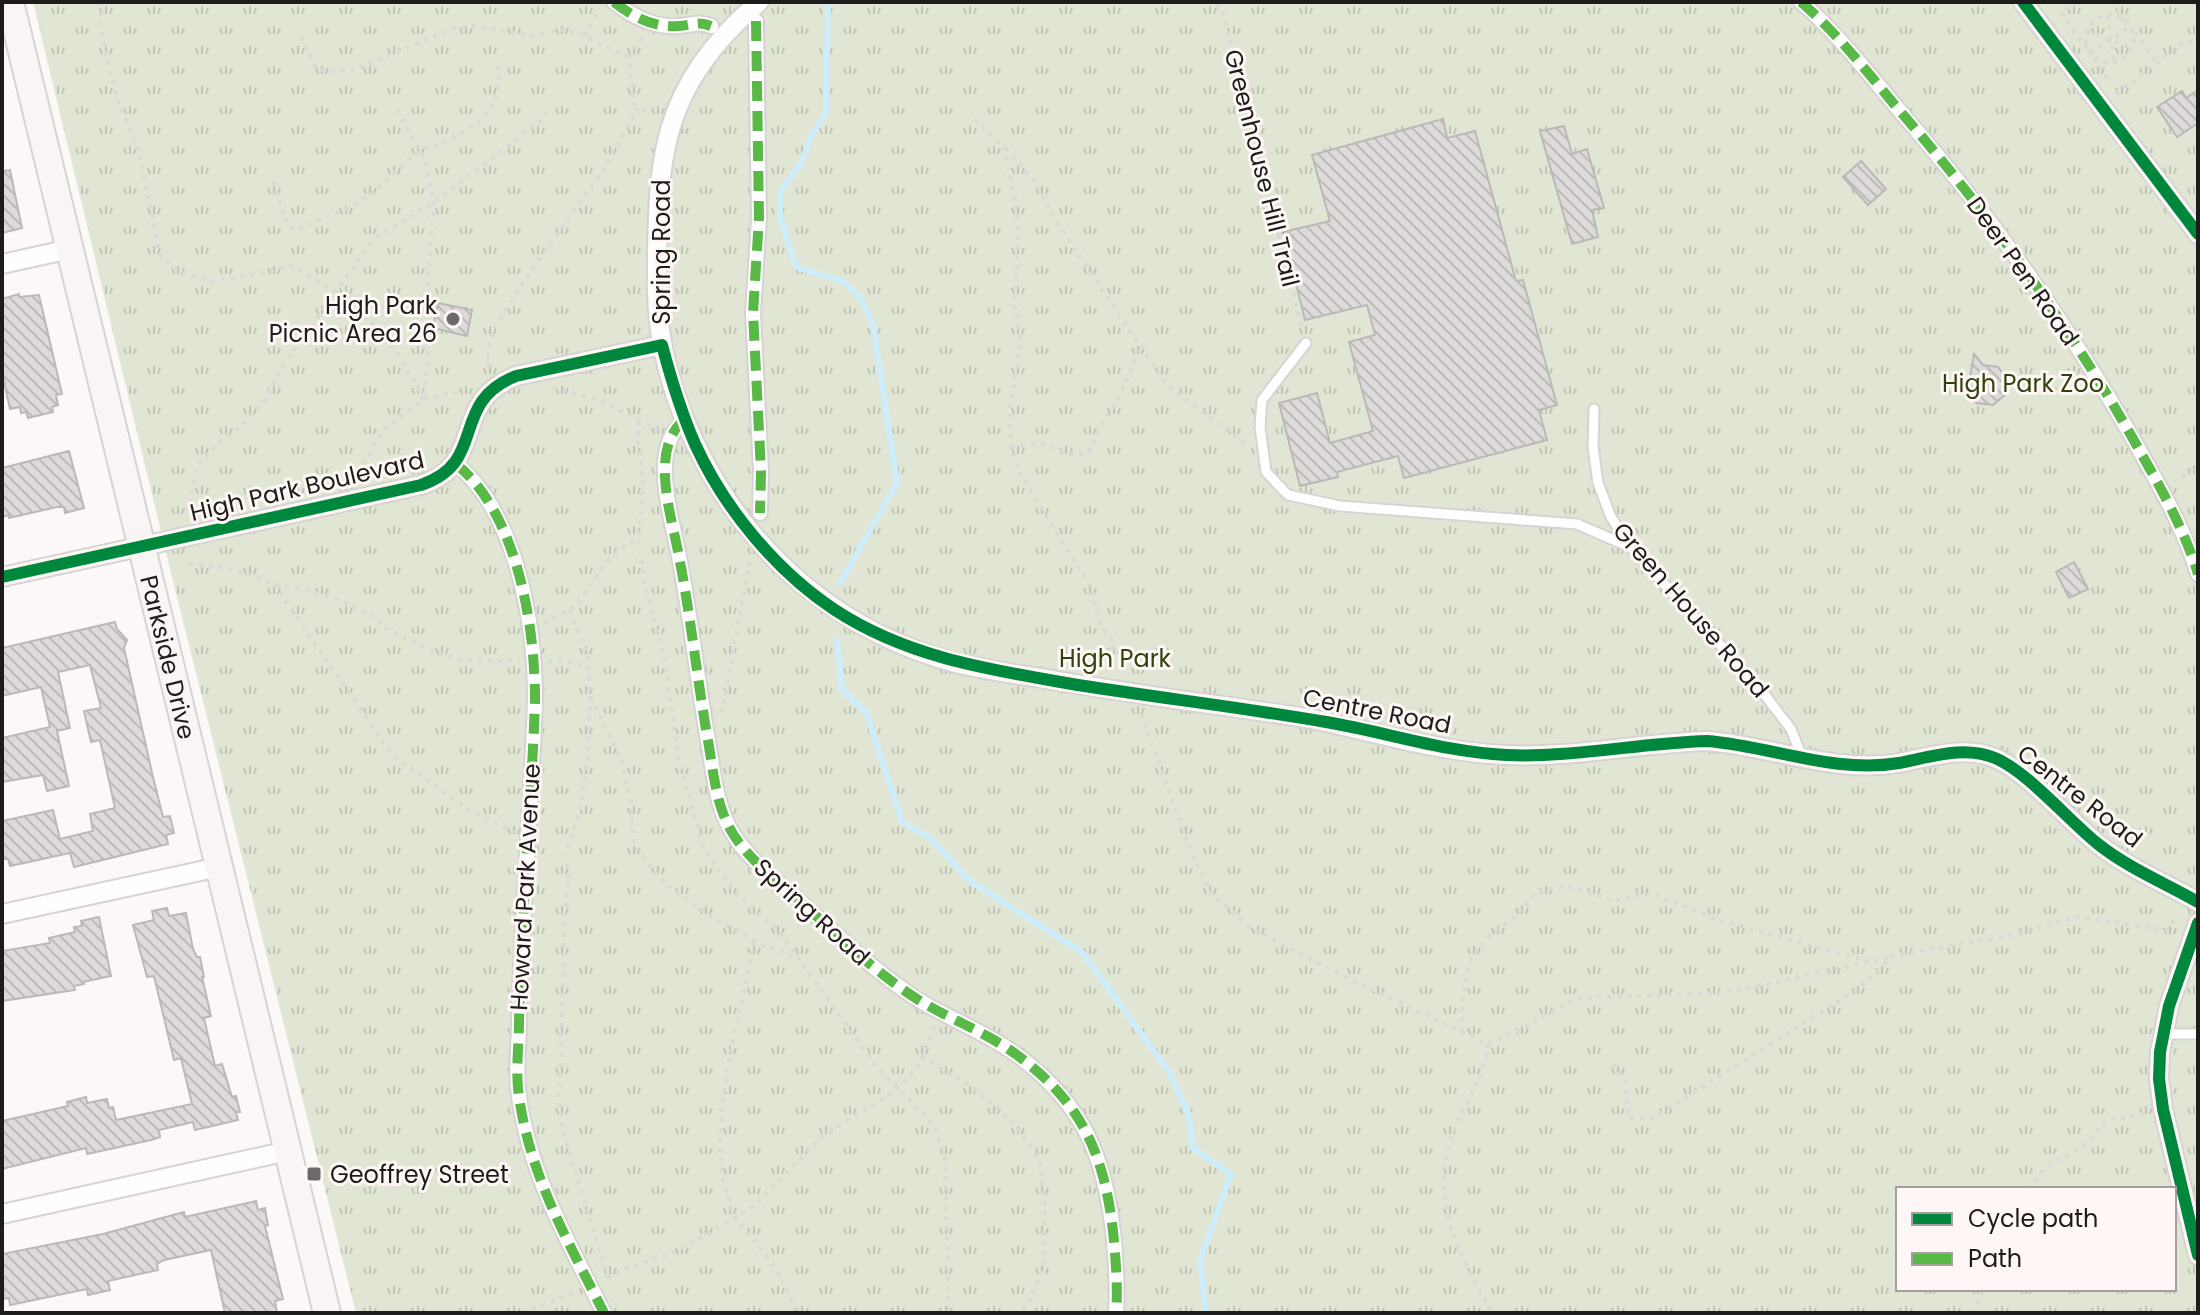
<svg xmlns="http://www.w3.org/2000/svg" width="2200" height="1315" font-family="Poppins,sans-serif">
<defs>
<pattern id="park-tufts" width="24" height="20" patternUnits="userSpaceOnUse" patternTransform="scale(2)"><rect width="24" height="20" fill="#e0e6d3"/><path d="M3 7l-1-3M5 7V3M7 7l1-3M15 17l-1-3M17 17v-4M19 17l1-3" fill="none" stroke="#c0c5b5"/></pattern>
<pattern id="building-back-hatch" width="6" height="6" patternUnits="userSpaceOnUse" patternTransform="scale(2)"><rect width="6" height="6" fill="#dddad9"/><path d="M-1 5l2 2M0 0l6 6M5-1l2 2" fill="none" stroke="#bdbaba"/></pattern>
</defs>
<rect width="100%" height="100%" fill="#fcf8f7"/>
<path fill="url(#park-tufts)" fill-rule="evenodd" d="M33,2H2198V1313H356L172,577ZM1898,1189H2174V1289H1898Z"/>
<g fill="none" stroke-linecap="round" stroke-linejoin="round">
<g stroke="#ceedfb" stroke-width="6">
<polyline points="828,2 826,112 811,137 801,163 780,192 780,216 796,267 842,281 860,297 873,324 897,483 840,583"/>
<polyline points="837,640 842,690 866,712 902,822 929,837 970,881 1082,952 1169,1072 1188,1112 1193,1148 1231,1174 1200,1260 1206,1313"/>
</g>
</g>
<g fill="url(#building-back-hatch)" stroke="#bbb8b8" stroke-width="2">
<polygon points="2198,90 2198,123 2177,137 2157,107 2182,91 2186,98"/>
<polygon points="1443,119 1447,138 1475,131 1516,281 1523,280 1557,405 1539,410 1547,440 1404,478 1398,456 1337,472 1338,477 1300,486 1279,403 1317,393 1330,443 1373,431 1349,342 1375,335 1367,305 1305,320 1283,232 1330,221 1312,155"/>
<polygon points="1564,126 1572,154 1587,149 1604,208 1592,210 1598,237 1572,244 1540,131"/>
<polygon points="1861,161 1886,189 1868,205 1843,177"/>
<polygon points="10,170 22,228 2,233 2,171"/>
<polygon points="19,294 19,297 39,295 62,394 56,395 58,405 52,407 53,412 28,418 26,412 21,413 20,407 10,409 2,372 2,299"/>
<polygon points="438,303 472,310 467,336 433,328"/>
<polygon points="1974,354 1983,365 1998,367 2007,379 2005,395 1993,405 1976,403 1968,388"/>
<polygon points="69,451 84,508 65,513 64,507 57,507 9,518 9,515 2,517 2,468"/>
<polygon points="2074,562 2088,589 2069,598 2056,572"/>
<polygon points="115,622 117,629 127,640 124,648 153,777 163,817 170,816 174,833 166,835 168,844 74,867 70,853 10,866 8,859 2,859 2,821 53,810 60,839 93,831 90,814 115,808 100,740 91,742 84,711 101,708 90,665 58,672 70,728 57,731 69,786 47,791 43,775 2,782 2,738 50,727 41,687 2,696 2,648"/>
<polygon points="167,908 169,916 186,913 193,949 197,957 200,957 204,977 202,977 211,1016 204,1018 215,1066 222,1064 232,1097 236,1096 240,1112 236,1112 238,1120 195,1130 193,1122 159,1130 160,1137 151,1140 87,1154 86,1148 2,1169 2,1121 68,1106 67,1102 86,1097 87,1103 107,1099 109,1108 113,1107 116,1120 192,1104 181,1058 174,1060 154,976 147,977 133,925 154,920 152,911"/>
<polygon points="99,917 111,976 83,982 84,984 74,986 75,990 2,1001 2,951 50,943 49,938 75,932 74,927 82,926 81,921"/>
<polygon points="256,1201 258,1210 265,1208 268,1225 265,1226 283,1299 275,1301 277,1313 225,1313 211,1250 164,1260 157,1264 158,1270 108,1281 110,1290 88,1295 87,1289 10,1305 9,1298 4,1299 2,1254 103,1234 184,1212 185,1217"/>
</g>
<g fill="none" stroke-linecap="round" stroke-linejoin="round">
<defs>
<g id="service">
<polyline points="1306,343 1262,400 1260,427 1266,472 1288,495 1340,506 1577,524 1630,547"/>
<polyline points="1594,409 1593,447 1598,483 1611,517 1630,547 1758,686 1791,729 1802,757"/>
<polyline points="2164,1034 2198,1034"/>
</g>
<g id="pedestrian">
<path d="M614,2C633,17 654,28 679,26C693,25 698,21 711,26"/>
<path d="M1801,2C1837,33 1868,73 1899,110C1987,211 2065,320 2132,437C2156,480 2183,525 2198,574"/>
<polyline points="756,21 759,218 753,313 761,471 760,513"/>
<path d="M685,419C647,450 673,519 680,562C691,619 697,678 707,735C714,772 715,813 740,844C757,866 780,884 801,902C839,937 874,971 917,999C949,1019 986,1032 1017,1055C1085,1105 1106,1159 1114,1241C1116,1265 1118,1289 1116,1313"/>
<path d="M456,464C517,513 535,625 535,699C534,739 531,780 529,821C525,887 521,954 519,1021C519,1043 516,1066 518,1088C527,1171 567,1239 604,1313"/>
</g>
<g id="minor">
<path d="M759,2C659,88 657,159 657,282C656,346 676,409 706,465C759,563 848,635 956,663C989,671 1024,675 1058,681C1113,690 1169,699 1224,706C1261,712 1299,715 1335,724C1392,737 1449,753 1507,755C1574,758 1640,743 1707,741C1771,746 1834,774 1899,763C1931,757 1963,745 1995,758C2028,772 2068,820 2098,844C2128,868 2165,883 2198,902"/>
<polyline points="2023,2 2198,234"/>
<polyline points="2,264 70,249"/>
<path d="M2,577L421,485C489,462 448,403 516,376L662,345"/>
<polyline points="2,914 219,867"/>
<polyline points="2198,923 2169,1006 2160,1052 2159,1079 2163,1109 2198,1255"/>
<polyline points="2,1214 288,1151"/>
</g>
<g id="secondary">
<path id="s1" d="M10,2L327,1313"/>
</g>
</defs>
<use href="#service" stroke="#d6d3d2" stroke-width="13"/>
<use href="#pedestrian" stroke="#d6d3d2" stroke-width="18"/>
<use href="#minor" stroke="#d6d3d2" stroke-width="22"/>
<use href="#secondary" stroke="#d6d3d2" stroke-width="30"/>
<g stroke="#d9d9d8" stroke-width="4" stroke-dasharray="4 6" stroke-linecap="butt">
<path d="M99,2L103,40L117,96L139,153L160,255L178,272L210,281L242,277L291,266C352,297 395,337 423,400"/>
<polyline points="1207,2 1222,8 1302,329"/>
<polyline points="2077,2 2061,13 2086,48"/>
<polyline points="2111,2 2125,20"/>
<circle cx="2110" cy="39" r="24"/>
<polyline points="2107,16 2114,63"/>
<polyline points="2087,31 2132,48"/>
<polyline points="2135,33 2157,63"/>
<polyline points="585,36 599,8"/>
<polyline points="301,37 317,70 351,71 452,29 476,26 530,36 561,30 580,34 629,58 634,104 650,114"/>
<polyline points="2091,54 2130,26"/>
<polyline points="629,58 644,36"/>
<polyline points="2094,58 2111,84"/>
<polyline points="2116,94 2184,42 2198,43"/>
<polyline points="397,110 424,158 434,202 425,320 428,357 423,398"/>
<polyline points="975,119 1004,147 1015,200 1018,236 1015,307 1021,343 1010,406 1011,447 1019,472 1092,589 1100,625 1113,641 1112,672"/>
<polyline points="1006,148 1034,181 1058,224 1166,384 1247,445"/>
<path d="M273,181L288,227L299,230C317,219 337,214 355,205C378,192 395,169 416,154C423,149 431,147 439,144C478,126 504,112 498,65"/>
<polyline points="488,367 488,349 495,327 536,263 601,174 638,108"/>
<polyline points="553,388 601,401 659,430"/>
<polyline points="639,421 638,434 643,482 638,539 646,590 665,661 678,756 703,846 735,893 777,929 876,1066 935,1126 945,1160 949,1313"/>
<path d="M1011,447L1040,444L1076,455L1089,452C1097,430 1111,412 1122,391C1130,376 1134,360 1138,344"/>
<polyline points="354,481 383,430 423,400 461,391"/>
<polyline points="2174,482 2198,465"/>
<polyline points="192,513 190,497 197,467 216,445 239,428 265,400 279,371 373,240 434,202 506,148 543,118 549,107"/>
<polyline points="189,564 227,567 274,584 321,594 344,602 377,618 383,627 429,650 444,655 468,661 520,661"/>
<polyline points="274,584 393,756 471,811 514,833"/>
<polyline points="570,610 588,658 590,695 588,754 581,806 565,856 569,871 565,916 559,1099 564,1135 608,1278"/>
<polyline points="2197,617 2198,616"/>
<path d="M544,623C552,618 565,614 572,608C597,583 601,556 638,539"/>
<polyline points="548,661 573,662 589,668"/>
<polyline points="591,697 621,760 631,802 633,845 666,885 712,917 754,941 798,958"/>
<polyline points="722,713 750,560"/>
<polyline points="1141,714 1191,852 1212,894 1251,928 1335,972 1488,1044 1517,1031 1578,998 1723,993 1892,957"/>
<path d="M754,941C741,1020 698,1140 735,1216C739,1225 747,1232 754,1240C772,1262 789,1284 795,1313"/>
<polyline points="1461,1031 1463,992 1472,957 1490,935 1517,915 1536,892 1564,886 1617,901 1639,894 1658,896 1713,918 1869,961"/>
<path d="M1488,1044C1486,1075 1469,1095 1457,1123C1426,1196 1456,1250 1493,1313"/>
<polyline points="922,1057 971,1086 1014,1123 1040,1161 1045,1206 1043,1268 1027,1306 1017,1313"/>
<polyline points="1613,1063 1625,1081 1629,1118 1653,1118 1856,990 1892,957 1966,942 2002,938 2078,917 2166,930 2175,918"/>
<polyline points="2029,1189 2046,1167 2087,1144 2105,1121 2146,1113"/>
<polyline points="607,1278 629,1267 671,1254 736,1218 755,1205 824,1135 897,1090 918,1066 935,1025"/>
<polyline points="523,1313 577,1291"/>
<polyline points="1973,1313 1984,1289"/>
</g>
<use href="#service" stroke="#fffefe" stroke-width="9"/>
<use href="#pedestrian" stroke="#fffefe" stroke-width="14"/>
<use href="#minor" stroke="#fffefe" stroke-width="18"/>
<use href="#secondary" stroke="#f9f5f4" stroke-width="26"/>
<g stroke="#58b947" stroke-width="10" stroke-dasharray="20 10" stroke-linecap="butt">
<path d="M614,2C633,17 654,28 679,26C693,25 698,21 711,26"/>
<path d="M1801,2C1837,33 1868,73 1899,110C1987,211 2065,320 2132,437C2156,480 2183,525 2198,574"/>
<polyline points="756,21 759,218 753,313 761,471 760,513"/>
<path d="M685,419C647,450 673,519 680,562C691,619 697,678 707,735C714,772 715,813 740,844C757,866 780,884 801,902C839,937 874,971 917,999C949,1019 986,1032 1017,1055C1085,1105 1106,1159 1114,1241C1116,1265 1118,1289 1116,1313"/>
<path d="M456,464C517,513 535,625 535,699C534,739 531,780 529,821C525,887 521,954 519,1021C519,1043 516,1066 518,1088C527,1171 567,1239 604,1313"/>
</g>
<defs>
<g id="cycleway">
<polyline points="2023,2 2198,234"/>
<path d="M2,577L421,485C489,462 448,403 516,376L662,345C671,379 681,412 695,444C724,508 776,571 835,610C905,656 985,669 1066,683C1152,697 1239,707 1326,722C1386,732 1444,752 1506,755C1573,758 1639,743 1707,741C1771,746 1834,774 1899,763C1931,757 1963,745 1995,758C2028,772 2068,820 2098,844C2128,868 2165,883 2198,902"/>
<polyline points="2198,923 2169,1006 2160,1052 2159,1079 2163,1109 2198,1255"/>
</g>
</defs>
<use href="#cycleway" stroke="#fef7f5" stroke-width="17"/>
<use href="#cycleway" stroke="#00873e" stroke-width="12"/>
</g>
<g fill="#6c6968" stroke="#fef7f5" stroke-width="3">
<circle cx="453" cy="319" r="8"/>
<rect x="306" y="1166" width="16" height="16" rx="4"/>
</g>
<g text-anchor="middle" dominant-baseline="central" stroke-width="6" stroke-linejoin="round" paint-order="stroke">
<g font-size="24" fill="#1e1c1b" stroke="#fef7f5">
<text transform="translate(1262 168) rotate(76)">Greenhouse Hill Trail</text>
<text transform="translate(661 252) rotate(-90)">Spring Road</text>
<text transform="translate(2023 271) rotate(55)">Deer Pen Road</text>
<text transform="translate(307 486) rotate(-13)">High Park Boulevard</text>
<text transform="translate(1691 610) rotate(49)">Green House Road</text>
<text stroke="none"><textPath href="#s1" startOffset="674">Parkside Drive</textPath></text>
<text transform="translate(1377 711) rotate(11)">Centre Road</text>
<text transform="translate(2080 796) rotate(38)">Centre Road</text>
<text transform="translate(525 887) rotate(-87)">Howard Park Avenue</text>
<text transform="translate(812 912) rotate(42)">Spring Road</text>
</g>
<g font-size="24" fill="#1e1c1b" stroke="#fef7f5" text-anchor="end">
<text x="437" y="305">High Park<tspan x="437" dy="28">Picnic Area 26</tspan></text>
<text x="330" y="1174" text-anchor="start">Geoffrey Street</text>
</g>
<g font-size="24" fill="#30410c" stroke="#fef7f5">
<text x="2023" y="383">High Park Zoo</text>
<text x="1115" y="658">High Park</text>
</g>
</g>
<rect width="2200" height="1315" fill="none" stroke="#1e1c1b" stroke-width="8"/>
<rect x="1896" y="1187" width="280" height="104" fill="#fef7f5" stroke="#a49f9e" stroke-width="2"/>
<rect x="1912" y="1213" width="40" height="12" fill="#00873e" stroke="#a49f9e" stroke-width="2"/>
<text x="1968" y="1227" font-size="24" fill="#1e1c1b">Cycle path</text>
<rect x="1912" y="1253" width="40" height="12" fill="#58b947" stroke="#a49f9e" stroke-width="2"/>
<text x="1968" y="1267" font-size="24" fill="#1e1c1b">Path</text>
</svg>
